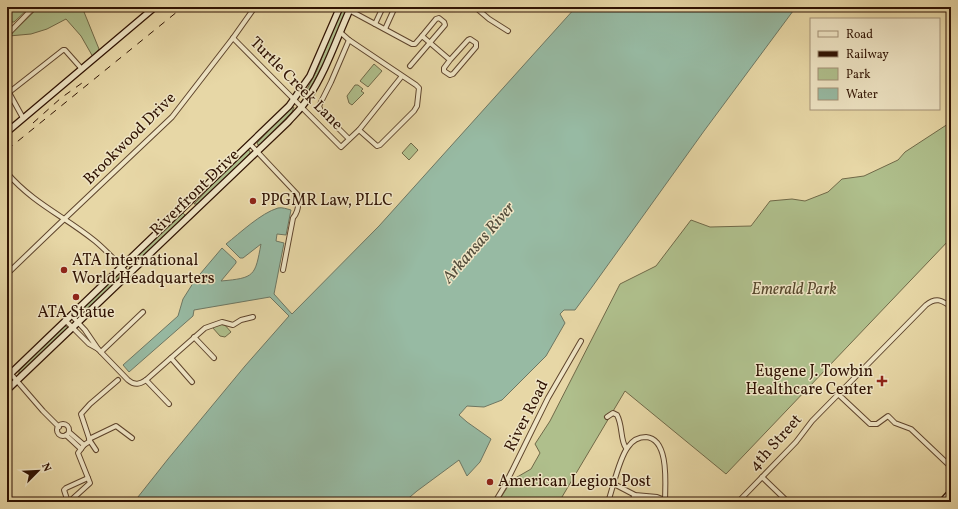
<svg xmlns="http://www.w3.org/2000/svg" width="958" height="509" font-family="Vollkorn,serif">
<rect width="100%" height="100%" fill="#e7d7a6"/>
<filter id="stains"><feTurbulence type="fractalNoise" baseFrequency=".005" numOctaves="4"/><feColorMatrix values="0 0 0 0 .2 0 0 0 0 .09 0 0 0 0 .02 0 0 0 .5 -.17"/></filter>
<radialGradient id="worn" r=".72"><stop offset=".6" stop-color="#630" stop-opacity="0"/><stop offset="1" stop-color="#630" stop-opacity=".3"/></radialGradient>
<g fill="#afbf8c" stroke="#706948">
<polygon points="7,7 30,7 14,22 7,22"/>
<polygon points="39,7 82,7 99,49 93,57 81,36 66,19 47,29 31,34 9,36"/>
<path d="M342,7H349C340,28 320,87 304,99L305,93L317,70Z"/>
<polygon points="374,64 382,71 368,87 360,81"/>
<polygon points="355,85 358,85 363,89 361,91 364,93 352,105 349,103 347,96"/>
<polygon points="294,107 292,112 260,145 258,145 257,143 288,110"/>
<polygon points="951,122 951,238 726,474 625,391 559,502 498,502 512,480 531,469 540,453 535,444 550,421 620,284 656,266 691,220 710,227 751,226 770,201 792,199 805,201 828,192 842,179 864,176 898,160 905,152"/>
<polygon points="411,143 418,150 409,160 402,153"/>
<polygon points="248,150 250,151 250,153 220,184 198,204 194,204 224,172"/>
<path d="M183,213L185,215L156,246L130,268L129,267C135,258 174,218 183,213Z"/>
<polygon points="119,274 120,276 117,280 80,318 77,318 79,313 108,283"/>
<polygon points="219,324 224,324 231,332 225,337 220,336 212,327"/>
<path d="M66,326L69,328L21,374H19V371C29,361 54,329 66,326Z"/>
</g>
<path fill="#97baa3" stroke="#6e7763" d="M576,7H796L704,131L592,287L575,310H564L560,314L565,323L546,356L502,400L484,407L467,406L459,415L467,422L491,439L480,462L467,476L459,460L417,491L404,502H134L168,459L245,366L289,316L270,297L194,310L193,316L129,372L123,365L178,316L183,299L195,280L222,248L236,261V263L221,281C255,278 255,276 261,244L243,258H240L226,244C240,233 261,213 278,208C282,207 287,209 291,210L286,235L277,234L276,241L284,243L274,294L292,314L379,226Z"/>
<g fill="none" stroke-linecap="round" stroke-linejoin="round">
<defs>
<g id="street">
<polyline points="472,7 475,7 489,19 508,31"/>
<polyline points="349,10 412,44 415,44 422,36 450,60 468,40 470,39 476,43 476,47 453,74 450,75 444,71 444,68 450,60"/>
<polyline points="375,24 383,7"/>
<polyline points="385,29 395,7"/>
<polyline points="340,32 349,40 416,85 419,88 417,106 414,111 380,145 377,146 359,130 402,76"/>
<polyline points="7,35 34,7"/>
<polyline points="233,38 341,147 359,130"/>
<polyline points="410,66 445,25 444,22 439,18 436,19 422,36"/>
<polyline points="7,89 23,118"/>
<polyline points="7,94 63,50 65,50 81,68"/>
<polyline points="349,139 321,111 319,106 331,82 349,40"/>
<path d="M250,144L297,194C299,202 299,211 293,218L283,270"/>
<path d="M7,173C34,204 64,216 95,241C107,251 118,263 128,274"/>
<polyline points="7,274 58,225 172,117 233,38 255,7"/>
<polyline points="71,315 85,330 98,349"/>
<path d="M65,320L89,344L98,349L128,380C135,386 140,384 146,380L205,328L222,322L233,325L241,320L253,317"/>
<polyline points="194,337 214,358"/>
<polyline points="101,352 143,312"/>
<polyline points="171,358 192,382"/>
<polyline points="11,374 43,411 59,427"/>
<polyline points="146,380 169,404"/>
<polyline points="838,394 870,424 877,424 888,416 895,423 911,429 951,467"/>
<path d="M607,417L613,413L617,415C623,426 620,440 626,448"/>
<circle cx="63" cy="430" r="6"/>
<polyline points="69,432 84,445"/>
<polyline points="66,435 81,449"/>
<polyline points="89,439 116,426 132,438"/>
<polyline points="96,450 90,441 81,414 90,404 118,380"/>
<polyline points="762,477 788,502"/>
<polyline points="614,484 635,495 657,497 665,500"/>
<polyline points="68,502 64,490 66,488 88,478"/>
<polyline points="69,502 90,483 78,453 84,445 90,441"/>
<polyline points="495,502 504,487 548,398 581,341"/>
<path d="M608,502C613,488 619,458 628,447C632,441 638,437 646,437C670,439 665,486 665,502"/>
<polyline points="631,502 635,495"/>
<path d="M738,502L796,442L812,421L926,305C936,297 942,300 951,307"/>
</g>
<g id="secondary">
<polyline points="7,132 155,7"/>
<polyline points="7,377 289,106 310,76 340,7"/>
<path d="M7,390L288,122C295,114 303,107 308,98C327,70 337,37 351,7"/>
<polyline points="942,502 951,492"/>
</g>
</defs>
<use href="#street" stroke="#5e442c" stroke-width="6"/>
<use href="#secondary" stroke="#301303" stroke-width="8"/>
<use href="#street" stroke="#efe5c5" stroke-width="4"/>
<use href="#secondary" stroke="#efe5c5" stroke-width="5.5"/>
<g stroke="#301303" stroke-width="1" stroke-dasharray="7 7" stroke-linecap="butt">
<polyline points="33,123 61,98 82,83"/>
<polyline points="7,150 183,7"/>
</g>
</g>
<g fill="#8f2418" stroke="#efe5c5" stroke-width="1.5">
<circle cx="253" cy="201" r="4"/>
<circle cx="64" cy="270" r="4"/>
<circle cx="76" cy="297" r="4"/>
<path d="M880 375h4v4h4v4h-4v4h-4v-4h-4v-4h4z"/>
<circle cx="490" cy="482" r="4"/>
</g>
<g text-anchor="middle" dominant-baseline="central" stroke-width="3" stroke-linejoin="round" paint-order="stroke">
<g font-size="16" fill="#301303" stroke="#efe5c5">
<text transform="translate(296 84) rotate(45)">Turtle Creek Lane</text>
<text transform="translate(130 139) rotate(-45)">Brookwood Drive</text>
<text transform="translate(195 193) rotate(-44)">Riverfront Drive</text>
<text transform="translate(527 416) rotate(-63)">River Road</text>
<text transform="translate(776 443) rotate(-48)">4th Street</text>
</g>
<g font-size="16" fill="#301303" stroke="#efe5c5" text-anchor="start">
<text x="261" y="201">PPGMR Law, PLLC</text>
<text x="72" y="261">ATA International<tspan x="72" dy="18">World Headquarters</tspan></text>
<text x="76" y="313" text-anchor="middle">ATA Statue</text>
<text x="873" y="372" text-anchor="end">Eugene J. Towbin<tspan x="873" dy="18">Healthcare Center</tspan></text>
<text x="498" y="482">American Legion Post</text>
</g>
<g font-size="16" font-style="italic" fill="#56472c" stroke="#efe5c5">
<text x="794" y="290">Emerald Park</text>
</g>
<g font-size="17" font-style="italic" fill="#544d3b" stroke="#efe5c5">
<text transform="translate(479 243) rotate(-49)">Arkansas River</text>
</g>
</g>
<rect width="958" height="509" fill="none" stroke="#e7d7a6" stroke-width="24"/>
<rect x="8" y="8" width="942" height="493" fill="none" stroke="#301303" stroke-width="2"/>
<rect x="12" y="12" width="934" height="485" fill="none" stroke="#301303"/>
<rect x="810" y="18" width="130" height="92" fill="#efe5c5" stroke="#a39177"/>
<rect x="818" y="31" width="20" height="6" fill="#efe5c5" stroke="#a39177"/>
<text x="846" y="38" font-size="12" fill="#301303">Road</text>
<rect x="818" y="51" width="20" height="6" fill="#301303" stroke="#a39177"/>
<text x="846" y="58" font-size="12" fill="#301303">Railway</text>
<rect x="818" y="68" width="20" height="12" fill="#afbf8c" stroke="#a39177"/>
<text x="846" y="78" font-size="12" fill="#301303">Park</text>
<rect x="818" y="88" width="20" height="12" fill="#97baa3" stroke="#a39177"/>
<text x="846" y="98" font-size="12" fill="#301303">Water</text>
<g transform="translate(38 471) rotate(66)" stroke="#efe5c5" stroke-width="3" paint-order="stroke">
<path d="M0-3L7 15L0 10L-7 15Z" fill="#301303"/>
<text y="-6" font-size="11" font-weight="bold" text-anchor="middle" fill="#301303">N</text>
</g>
<rect width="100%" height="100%" filter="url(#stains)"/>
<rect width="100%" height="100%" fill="url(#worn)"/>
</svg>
